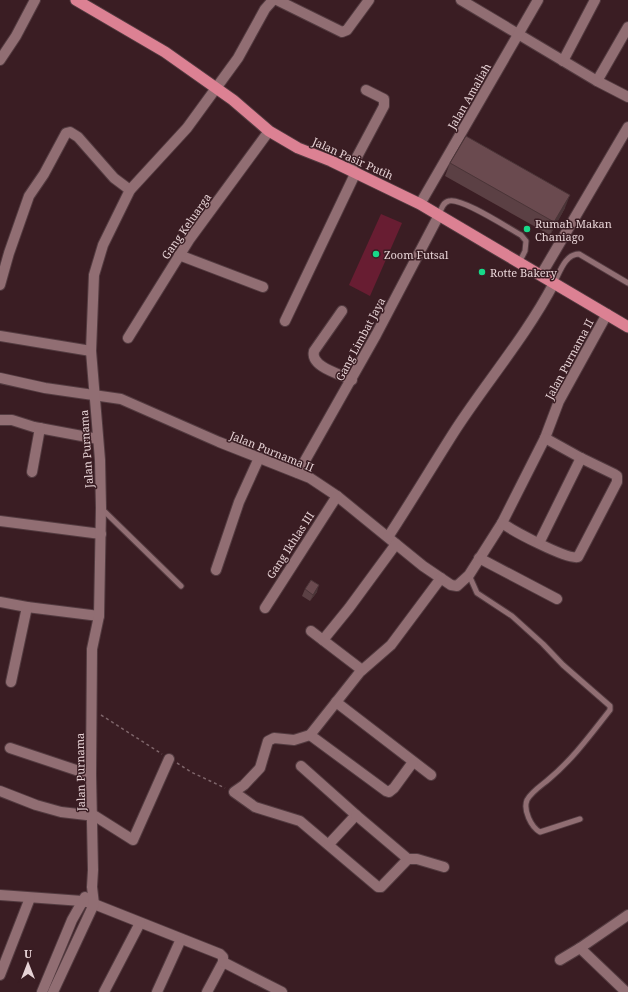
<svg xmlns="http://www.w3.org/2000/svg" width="628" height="992" font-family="'Noto Serif',serif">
<rect width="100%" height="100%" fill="#3a1d23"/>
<polygon fill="#681d32" points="381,214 402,223 370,296 349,285"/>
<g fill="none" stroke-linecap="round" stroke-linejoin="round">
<defs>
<g id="service">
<path d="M439,215C441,209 443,202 449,201C461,197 508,228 521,235L526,241L525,251L520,261"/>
<path d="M554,283C560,272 565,254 579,254L628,283"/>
<polyline points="102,509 181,586"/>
<path d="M469,575L477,593L512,616L543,644L563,665L610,706V710C591,734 573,759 549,779C542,785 531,792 527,800C523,810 531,827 540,832L580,819"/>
</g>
<g id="minor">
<polyline points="277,0 342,32 347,30 369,0"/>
<polyline points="461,0 597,81 628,97"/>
<polyline points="0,60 16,36 35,0"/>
<polyline points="563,61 595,0"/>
<polyline points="597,81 628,27"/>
<polyline points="350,170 384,106 384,99 366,90"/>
<polyline points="179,255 263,287"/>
<polyline points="541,275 628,127"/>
<polyline points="0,285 9,253 29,196 44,174 66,133 70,132 78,137 114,178 130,190"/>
<path d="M342,311L314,351C310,367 340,374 352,380"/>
<polyline points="285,321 356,172"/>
<polyline points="0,336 91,351"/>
<polyline points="128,338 189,240 269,131"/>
<polyline points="0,378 45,388 121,399 219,442 310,478 337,496 423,566 451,585 457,586 469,575 502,523 545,438 559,401 607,314"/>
<polyline points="0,420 12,420 34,427 98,439"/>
<polyline points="32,472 40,428"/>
<polyline points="298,473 376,335 439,215"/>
<polyline points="0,521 101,534"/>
<path d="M502,523C513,531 567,560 578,557L617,482V476L614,474L581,458L545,438"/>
<path d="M388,537C411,502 433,465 456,429C488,380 526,336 554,283"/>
<polyline points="539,543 581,458"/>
<polyline points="479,558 557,599"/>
<polyline points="216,570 239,502 259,458"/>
<polyline points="0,602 27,607 99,616"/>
<polyline points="265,608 337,496"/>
<polyline points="311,631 362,670"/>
<polyline points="323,640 349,608 396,544"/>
<polyline points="11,682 27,607"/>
<polyline points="336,702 431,775"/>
<polyline points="310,735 294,740 274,738 268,741 260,768 244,785 234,792 255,807 300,821 378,887 381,887 408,859 417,859 444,867"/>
<polyline points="10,748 91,775"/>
<polyline points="413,762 394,788 389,792 386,791 310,735 360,672 391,645 441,578"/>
<polyline points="301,766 356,815 329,844"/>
<polyline points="0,791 36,805 61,812 95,816 133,840 169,759"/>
<polyline points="356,815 408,859"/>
<polyline points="0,895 82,901 94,904 220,954 223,957 223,962 207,992"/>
<polyline points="560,960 580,948"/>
<polyline points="223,962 282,992"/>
<polyline points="0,975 30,898"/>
<polyline points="42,992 72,920 85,897"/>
<polyline points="53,992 94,904 92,887 93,870 91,775 92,649 99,616 101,508 100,460 91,351 94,275 103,245 130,190 187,128 238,58 265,9 273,0"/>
<polyline points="104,992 140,923"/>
<polyline points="157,992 181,939"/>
<polyline points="626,992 580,948 628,915"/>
</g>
<polyline id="tertiary" points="420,204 538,0"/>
<polyline id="trunk" points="76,0 165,52 233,100 269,131 298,148 331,161 420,204 628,327"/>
</defs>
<use href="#service" stroke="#533b40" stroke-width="7"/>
<use href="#minor" stroke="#533b40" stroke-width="12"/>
<use href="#tertiary" stroke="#533b40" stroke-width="12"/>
<use href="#trunk" stroke="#533b40" stroke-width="13"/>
<g stroke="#7e656a" stroke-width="1.5" stroke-dasharray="3 3" stroke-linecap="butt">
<polyline points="101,715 162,754"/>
<polyline points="177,763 191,772 225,788"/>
</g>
<use href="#service" stroke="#916e73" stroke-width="5"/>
<use href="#minor" stroke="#916e73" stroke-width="10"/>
<use href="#tertiary" stroke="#916e73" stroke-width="10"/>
<use href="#trunk" stroke="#dc8193" stroke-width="11"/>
</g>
<g fill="#5b4044">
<polygon points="450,163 565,208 550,235 445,176"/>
<polygon points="305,589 317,592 310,601 302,596"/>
</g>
<g fill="#4a3437">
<polygon points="570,195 565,208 550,235 554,222"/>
<polygon points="319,585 317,592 310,601 313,595"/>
</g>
<g fill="#6a4a4f" stroke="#4a3437">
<polygon points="466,136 570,195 554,222 450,163"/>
<polygon points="311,580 319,585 313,595 305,589"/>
</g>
<g fill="#17d989" stroke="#3a1d23" stroke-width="1.5">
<circle cx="527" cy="229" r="4"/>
<circle cx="376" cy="254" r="4"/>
<circle cx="482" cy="272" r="4"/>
</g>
<g text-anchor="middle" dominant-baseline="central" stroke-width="3" stroke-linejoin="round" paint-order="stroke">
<g font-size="11" fill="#e6d2d5" stroke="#3a1d23">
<text transform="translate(469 96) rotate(-60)">Jalan Amaliah</text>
<text transform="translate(353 158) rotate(24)">Jalan Pasir Putih</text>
<text transform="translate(186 226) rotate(-55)">Gang Keluarga</text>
<text transform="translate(360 339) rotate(-62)">Gang Limbat Jaya</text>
<text transform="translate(569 359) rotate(-62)">Jalan Purnama II</text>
<text transform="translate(86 449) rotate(-94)">Jalan Purnama</text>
<text transform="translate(272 451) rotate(22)">Jalan Purnama II</text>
<text transform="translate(290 545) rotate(-57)">Gang Ikhlas III</text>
<text transform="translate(80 772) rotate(-91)">Jalan Purnama</text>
</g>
<g font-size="11" fill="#e6d2d5" stroke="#3a1d23" text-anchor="start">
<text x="535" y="223">Rumah Makan<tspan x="535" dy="13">Chaniago</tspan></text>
<text x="384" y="254">Zoom Futsal</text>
<text x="490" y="272">Rotte Bakery</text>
</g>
</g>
<g transform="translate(28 964)" stroke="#3a1d23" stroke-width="3" paint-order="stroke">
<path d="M0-3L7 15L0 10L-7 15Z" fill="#e6d2d5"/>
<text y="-6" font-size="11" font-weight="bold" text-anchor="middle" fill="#e6d2d5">U</text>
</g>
</svg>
